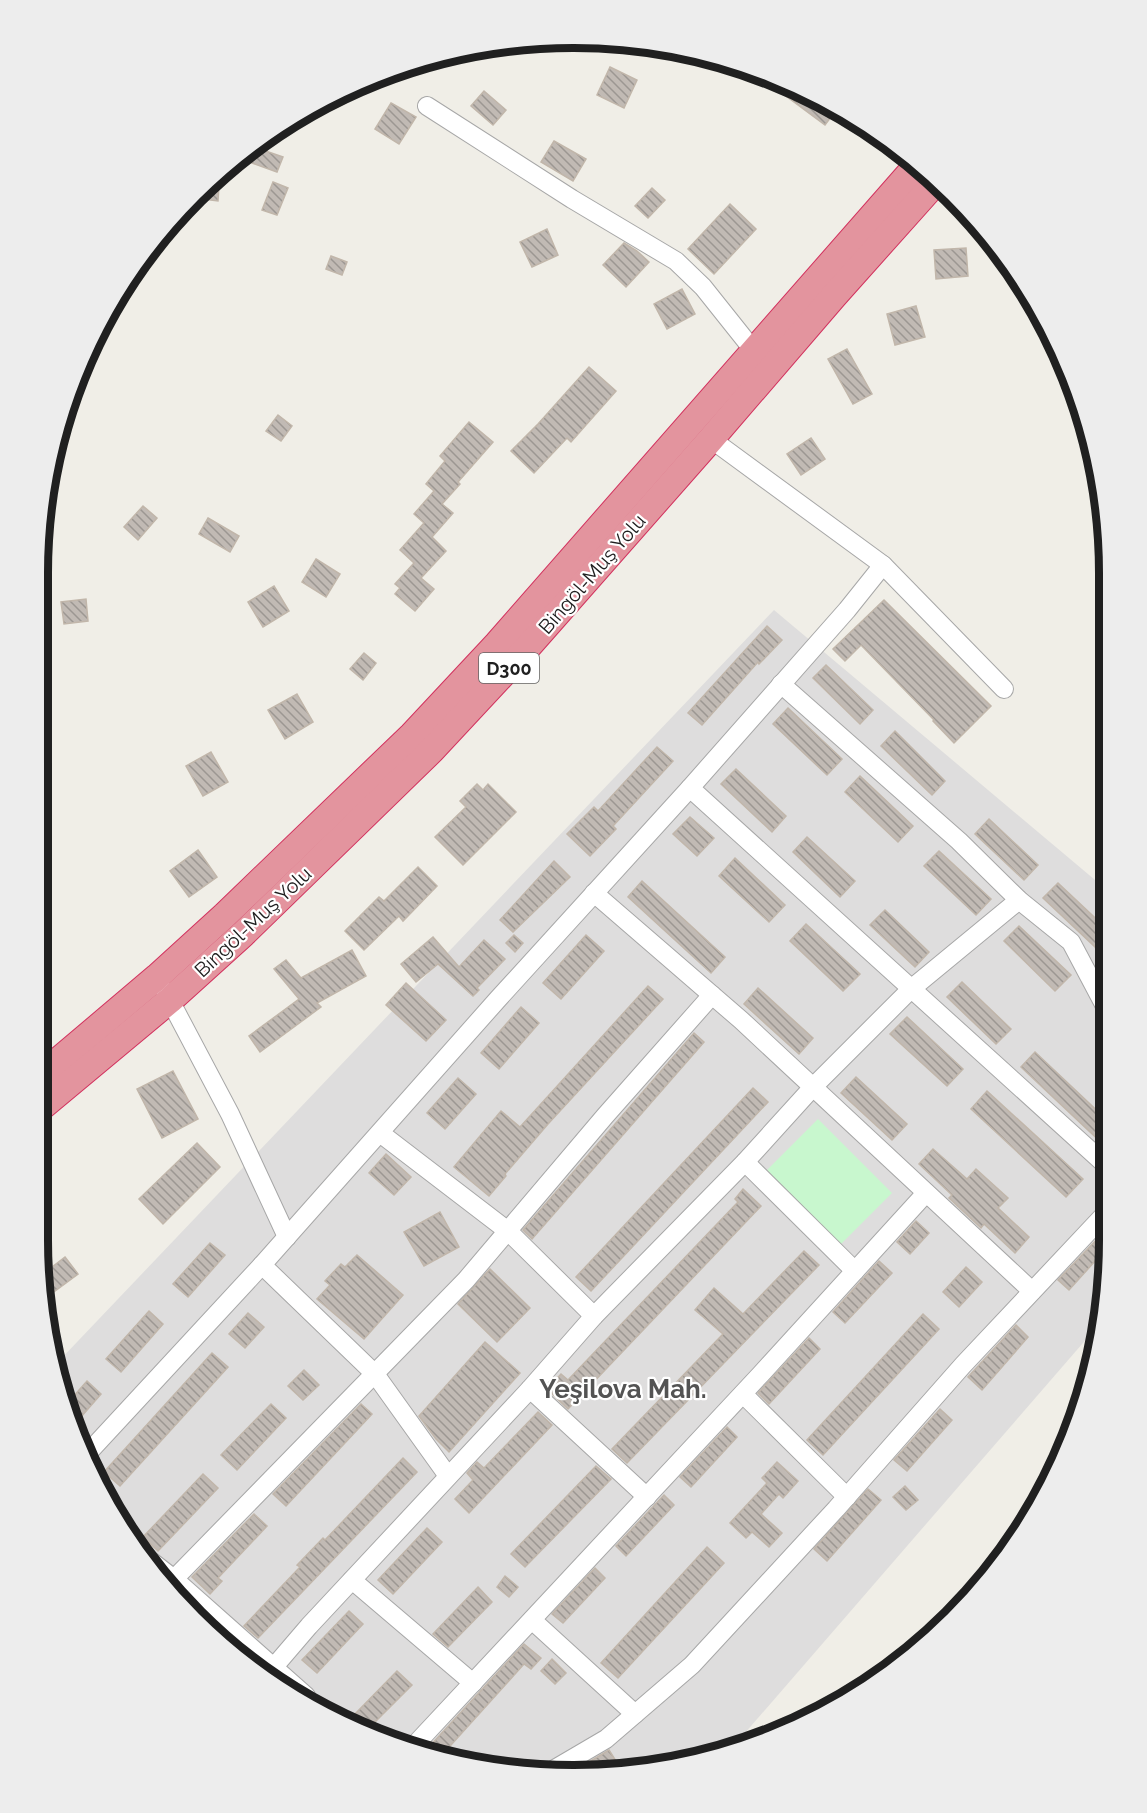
<svg xmlns="http://www.w3.org/2000/svg" width="1147" height="1813" font-family="Raleway,sans-serif">
<defs>
<pattern id="building-back-hatch" width="6" height="6" patternUnits="userSpaceOnUse" patternTransform="scale(1.5)"><rect width="6" height="6" fill="#c1bab4"/><path d="M-1 5l2 2M0 0l6 6M5-1l2 2" fill="none" stroke="#9c9792"/></pattern>
</defs>
<rect width="100%" height="100%" fill="#f0eee7"/>
<polygon fill="#dedddd" points="774,610 1107,890 1105,1309 1102,1321 732,1748 713,1757 539,1774 401,1747 247,1665 128,1538 66,1411 58,1362"/>
<polygon fill="#c8f7ce" points="818,1119 892,1193 840,1245 766,1171"/>
<g fill="url(#building-back-hatch)" stroke="#c1b6aa" stroke-width="1.5">
<polygon points="610,67 637,80 624,108 597,95"/>
<polygon points="765,76 811,93 837,109 825,125 763,79"/>
<polygon points="484,91 506,110 493,125 471,106"/>
<polygon points="391,103 416,117 399,144 375,129"/>
<polygon points="554,141 586,159 573,181 541,162"/>
<polygon points="254,147 283,157 277,172 249,162"/>
<polygon points="220,170 218,201 194,198"/>
<polygon points="273,182 288,188 277,215 262,210"/>
<polygon points="652,188 665,200 648,218 635,206"/>
<polygon points="730,204 756,229 714,274 688,249"/>
<polygon points="547,229 558,255 532,267 520,242"/>
<polygon points="624,243 637,251 649,262 626,287 603,265"/>
<polygon points="966,248 968,276 936,279 934,250"/>
<polygon points="331,256 347,262 342,275 326,269"/>
<polygon points="682,289 695,314 667,329 654,304"/>
<polygon points="916,306 925,337 895,345 887,314"/>
<polygon points="847,349 872,394 853,404 828,359"/>
<polygon points="589,367 616,391 571,442 567,438 534,473 511,451 538,424"/>
<polygon points="278,415 292,426 281,441 266,431"/>
<polygon points="469,422 493,442 458,482 460,484 442,504 453,513 432,537 446,551 421,578 434,589 415,611 395,594 400,588 395,584 414,563 400,550 424,523 414,514 434,491 426,484 445,461 440,456"/>
<polygon points="811,438 825,459 801,475 787,454"/>
<polygon points="143,506 157,518 138,540 124,527"/>
<polygon points="208,518 239,536 230,552 199,534"/>
<polygon points="316,559 340,574 326,597 302,582"/>
<polygon points="274,586 289,611 263,627 248,602"/>
<polygon points="86,599 88,621 64,624 61,602"/>
<polygon points="884,600 991,706 954,743 933,721 934,720 861,645 845,661 833,649"/>
<polygon points="767,626 782,640 759,664 758,662 702,725 688,713"/>
<polygon points="364,653 376,663 363,680 350,669"/>
<polygon points="826,665 873,710 860,724 813,678"/>
<polygon points="297,694 313,722 285,739 268,710"/>
<polygon points="788,708 842,759 827,775 773,724"/>
<polygon points="895,731 945,781 932,795 881,746"/>
<polygon points="657,747 673,761 613,826 616,829 590,856 567,834 594,807 598,811"/>
<polygon points="211,752 228,782 203,796 186,766"/>
<polygon points="736,769 786,816 772,832 721,784"/>
<polygon points="860,776 913,826 898,842 845,792"/>
<polygon points="477,784 483,790 488,784 516,812 463,865 435,837 466,807 460,801"/>
<polygon points="690,817 714,838 697,856 673,834"/>
<polygon points="989,819 1038,865 1024,880 975,834"/>
<polygon points="807,837 855,881 840,897 793,852"/>
<polygon points="198,850 217,877 189,897 170,871"/>
<polygon points="939,851 991,899 976,915 924,866"/>
<polygon points="735,858 785,905 769,922 719,876"/>
<polygon points="554,861 570,877 513,932 500,920"/>
<polygon points="418,867 437,886 403,921 399,916 364,950 345,931 379,897 384,901"/>
<polygon points="642,881 725,957 711,973 628,897"/>
<polygon points="1058,883 1107,929 1106,971 1095,947 1043,898"/>
<polygon points="885,910 929,952 915,967 870,925"/>
<polygon points="806,924 860,974 843,991 790,941"/>
<polygon points="1019,926 1071,975 1055,991 1004,941"/>
<polygon points="514,935 523,943 515,952 506,943"/>
<polygon points="586,935 604,951 561,999 543,983"/>
<polygon points="433,937 459,967 484,940 505,959 477,988 479,990 473,996 438,964 416,982 401,964"/>
<polygon points="352,950 366,976 317,1003 321,1007 260,1052 249,1036 299,999 274,969 286,960 301,978"/>
<polygon points="962,982 1011,1029 996,1044 947,997"/>
<polygon points="406,983 446,1020 426,1041 386,1005"/>
<polygon points="648,986 663,999 548,1124 505,1174 506,1176 489,1196 454,1167 501,1111 520,1127"/>
<polygon points="758,988 813,1038 799,1054 744,1004"/>
<polygon points="521,1007 539,1023 499,1069 481,1053"/>
<polygon points="907,1017 963,1069 947,1086 890,1034"/>
<polygon points="694,1033 704,1042 532,1239 523,1230"/>
<polygon points="1035,1052 1106,1119 1106,1147 1021,1067"/>
<polygon points="173,1071 198,1119 162,1138 137,1089"/>
<polygon points="856,1077 907,1124 892,1140 841,1093"/>
<polygon points="458,1078 476,1094 445,1129 427,1113"/>
<polygon points="753,1088 768,1102 591,1291 576,1277"/>
<polygon points="987,1091 1083,1179 1066,1197 971,1109"/>
<polygon points="197,1143 220,1167 163,1224 139,1199"/>
<polygon points="933,1149 967,1179 976,1169 1008,1198 998,1208 1029,1237 1015,1253 984,1224 981,1228 949,1198 952,1195 919,1164"/>
<polygon points="386,1154 411,1177 394,1195 369,1173"/>
<polygon points="743,1189 761,1206 568,1409 547,1389 561,1374 568,1380 738,1202 735,1199"/>
<polygon points="440,1212 459,1247 424,1266 404,1232"/>
<polygon points="916,1221 929,1233 910,1254 897,1242"/>
<polygon points="1104,1232 1105,1250 1069,1290 1058,1280"/>
<polygon points="210,1243 225,1255 188,1297 173,1284"/>
<polygon points="804,1251 819,1265 627,1463 612,1449 723,1334 695,1310 714,1288 743,1314"/>
<polygon points="357,1255 403,1295 364,1339 317,1299 330,1285 325,1281 341,1264 345,1267"/>
<polygon points="65,1257 78,1274 47,1297 43,1274"/>
<polygon points="879,1261 892,1273 845,1323 833,1312"/>
<polygon points="966,1267 982,1282 959,1307 943,1292"/>
<polygon points="490,1269 530,1308 497,1342 458,1304"/>
<polygon points="149,1311 163,1324 121,1372 106,1359"/>
<polygon points="248,1313 264,1327 245,1348 229,1334"/>
<polygon points="923,1314 939,1329 823,1455 807,1440"/>
<polygon points="1016,1325 1028,1337 982,1390 968,1377"/>
<polygon points="809,1338 820,1349 769,1404 758,1393"/>
<polygon points="485,1342 520,1373 449,1452 436,1439 419,1416"/>
<polygon points="212,1353 228,1367 120,1486 104,1472"/>
<polygon points="304,1370 319,1385 303,1400 288,1386"/>
<polygon points="87,1381 101,1394 73,1426 65,1406"/>
<polygon points="271,1404 286,1418 237,1470 221,1455"/>
<polygon points="361,1404 372,1414 286,1506 273,1494"/>
<polygon points="940,1409 952,1420 907,1471 894,1460"/>
<polygon points="538,1412 552,1425 469,1513 455,1499 473,1480 467,1473 477,1462 484,1468"/>
<polygon points="727,1427 737,1437 691,1487 680,1477"/>
<polygon points="403,1458 417,1472 258,1638 244,1626 300,1567 297,1565 323,1538 325,1540"/>
<polygon points="777,1462 798,1481 783,1498 779,1494 761,1514 782,1533 769,1547 752,1532 746,1538 730,1523 767,1483 762,1478"/>
<polygon points="596,1466 611,1479 525,1567 511,1554"/>
<polygon points="203,1474 218,1488 158,1551 143,1537"/>
<polygon points="905,1486 918,1500 906,1510 893,1497"/>
<polygon points="868,1489 881,1500 827,1561 814,1549"/>
<polygon points="664,1495 674,1505 626,1556 616,1546"/>
<polygon points="254,1514 267,1526 218,1578 222,1581 210,1594 192,1577"/>
<polygon points="427,1528 442,1542 393,1594 378,1580"/>
<polygon points="707,1547 724,1563 618,1678 601,1663"/>
<polygon points="595,1568 605,1578 563,1623 552,1614"/>
<polygon points="505,1576 518,1587 509,1597 497,1587"/>
<polygon points="478,1587 492,1602 448,1647 433,1634"/>
<polygon points="349,1611 363,1624 317,1673 302,1660"/>
<polygon points="524,1644 541,1658 531,1669 524,1664 442,1755 434,1754 428,1748"/>
<polygon points="552,1659 566,1673 555,1684 541,1671"/>
<polygon points="397,1671 412,1685 369,1728 355,1714"/>
<polygon points="609,1750 619,1766 574,1771"/>
</g>
<g fill="none" stroke-linecap="round" stroke-linejoin="round">
<defs>
<g id="minor">
<polyline points="427,106 572,199 676,261 703,287 754,351"/>
<polyline points="883,565 1004,689"/>
<polyline points="781,684 959,841 1019,900 1071,942 1106,1008"/>
<polyline points="690,788 1106,1165"/>
<polyline points="594,893 741,1020 1032,1291"/>
<polyline points="165,991 230,1114 287,1237"/>
<polyline points="380,1133 508,1231 594,1316"/>
<polyline points="745,1162 855,1271"/>
<polyline points="262,1265 375,1374 448,1476"/>
<polyline points="530,1389 647,1497"/>
<polyline points="743,1394 847,1497"/>
<polyline points="87,1454 262,1265 498,999 690,788 847,610 883,565 711,439"/>
<polyline points="147,1558 174,1579 306,1696"/>
<polyline points="174,1579 466,1280 605,1116 712,995"/>
<polyline points="352,1580 473,1683"/>
<polyline points="532,1620 635,1714"/>
<polyline points="267,1675 309,1626 530,1389 594,1316 745,1162 813,1087 911,989 1019,900"/>
<polyline points="411,1749 761,1374 926,1193"/>
<polyline points="548,1773 606,1739 692,1665 836,1509 963,1365 1105,1214"/>
</g>
<g id="highway">
<polyline points="39,1077 157,977 225,915 412,735 497,644 917,165"/>
<polyline points="38,1110 170,1000 243,934 432,750 526,649 711,439 834,296 935,183"/>
</g>
</defs>
<use href="#minor" stroke="#a7a7a7" stroke-width="20"/>
<use href="#highway" stroke="#d2315e" stroke-width="28"/>
<use href="#minor" stroke="#fff" stroke-width="18"/>
<use href="#highway" stroke="#e3949e" stroke-width="26"/>
</g>
<g text-anchor="middle" dominant-baseline="central" stroke-width="4.5" stroke-linejoin="round" paint-order="stroke">
<rect fill="#fff" stroke="#636363" stroke-width="1.5" x="479" y="653" width="60" height="30" rx="4.5"/>
<g font-size="18" font-weight="bold" fill="#202020">
<text x="509" y="668">D300</text>
</g>
<g font-size="20" fill="#202020" stroke="#fff">
<text transform="translate(592 574) rotate(-49)">Bingöl-Muş Yolu</text>
<text transform="translate(253 922) rotate(-43)">Bingöl-Muş Yolu</text>
</g>
<g font-size="26" font-weight="bold" fill="#535353" stroke="#fff">
<text x="623" y="1389">Yeşilova Mah.</text>
</g>
</g>
<path d="M0 0H1147V1813H0ZM573 48H574A525 525 0 0 1 1099 573V1240A525 525 0 0 1 574 1765H573A525 525 0 0 1 48 1240V573A525 525 0 0 1 573 48Z" fill="#ededed" fill-rule="evenodd"/>
<path fill="none" stroke="#202020" stroke-width="8" d="M573 48H574A525 525 0 0 1 1099 573V1240A525 525 0 0 1 574 1765H573A525 525 0 0 1 48 1240V573A525 525 0 0 1 573 48Z"/>
</svg>
